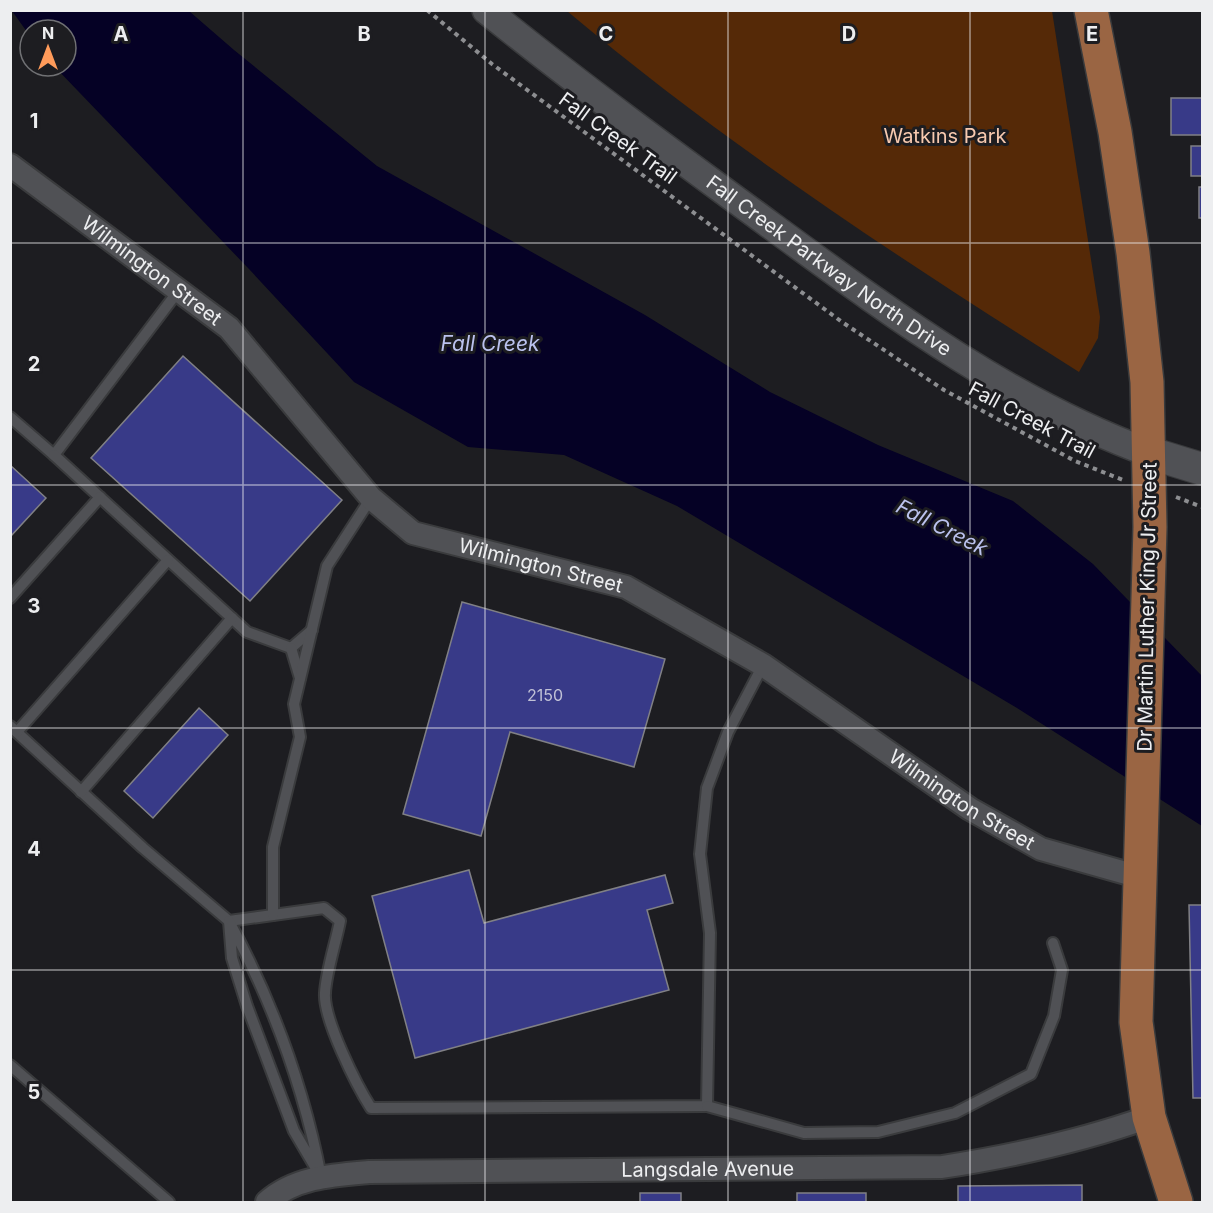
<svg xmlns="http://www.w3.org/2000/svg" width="1213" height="1213" font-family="Inter,sans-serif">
<rect width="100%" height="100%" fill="#1d1d21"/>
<path fill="#552907" d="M567,11H1052L1100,317L1098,338L1079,372C903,261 726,145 567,11Z"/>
<polygon fill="#050125" points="12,11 189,11 234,50 377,166 645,315 770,392 878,445 1013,501 1093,564 1202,676 1202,826 1017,708 677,506 564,455 468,447 354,382 249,269 54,66 66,66 66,30 30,30 30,36"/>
<g fill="#383a88" stroke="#808085" stroke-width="1.5">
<rect x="1171" y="98" width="31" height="37"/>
<rect x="1191" y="146" width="11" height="30"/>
<rect x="1199" y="187" width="3" height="31"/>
<polygon points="183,356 342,500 250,601 91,458"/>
<polygon points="10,465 46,498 10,537"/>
<polygon points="462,602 665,659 634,767 510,732 481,836 403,814"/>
<polygon points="199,708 228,735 153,818 124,791"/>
<polygon points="469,870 484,923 665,875 673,903 647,910 669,990 415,1058 372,896"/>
<polygon points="1189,905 1202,905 1202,1098 1193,1098"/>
<polygon points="1082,1185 1082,1202 958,1202 958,1186"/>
<rect x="640" y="1193" width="41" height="9"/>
<rect x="797" y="1193" width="69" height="9"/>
</g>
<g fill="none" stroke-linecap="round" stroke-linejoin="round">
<defs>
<g id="service">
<polyline points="10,417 54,455 179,290"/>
<polyline points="54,455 247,632 291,648 312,630"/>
<polyline points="10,598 100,497"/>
<polyline points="291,648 300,678"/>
<path d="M10,726L143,848L229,921L324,908L340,921C336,942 326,972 325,993C323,1019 357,1086 371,1108L707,1106L710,933L700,854L707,788L728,732L763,665"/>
<polyline points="17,732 168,560"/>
<polyline points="81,792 232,618"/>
<polyline points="273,915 273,847 300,737 294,704 327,566 371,498"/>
<path d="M229,921C272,1001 304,1088 321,1177L294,1131L247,1006L232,958Z"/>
<polyline points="10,1065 169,1202"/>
<polyline points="707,1106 804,1133 878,1132 955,1113 1031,1074 1054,1016 1062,970 1053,943"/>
</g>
<g id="minor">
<path id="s1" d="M10,165L229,328L371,498L413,533L626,587L763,665L970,809L1041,849L1140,877"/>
<path id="s2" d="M267,1202C295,1177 334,1175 369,1172L942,1167C1013,1156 1082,1141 1149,1117"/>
</g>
<g id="tertiary">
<path id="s3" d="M486,10C579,85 676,156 773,227C892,314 1010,402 1150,453"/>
</g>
<polyline id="secondary" points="1150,453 1202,469"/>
<polyline id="primary" points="1091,10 1115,132 1133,253 1147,382 1150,527 1136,1022 1149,1117 1176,1202"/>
</defs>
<use href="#service" stroke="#3a3b3d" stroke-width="14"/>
<use href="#minor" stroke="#3a3b3d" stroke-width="26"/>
<use href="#tertiary" stroke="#3a3b3d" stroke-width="30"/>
<use href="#secondary" stroke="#3a3b3d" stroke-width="34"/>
<use href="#primary" stroke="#3a3b3d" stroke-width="36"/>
<g stroke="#8d8e91" stroke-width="4" stroke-dasharray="4.5 4.5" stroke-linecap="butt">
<polyline points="427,10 492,64 842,322 944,390 1075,461 1123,480"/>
<polyline points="1176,497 1202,507"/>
</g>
<use href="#service" stroke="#505155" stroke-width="10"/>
<use href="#minor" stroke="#505155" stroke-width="22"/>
<use href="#tertiary" stroke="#505155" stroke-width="27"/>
<use href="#secondary" stroke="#505155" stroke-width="32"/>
<use href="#primary" stroke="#9a6543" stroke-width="33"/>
</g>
<path fill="none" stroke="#edeef0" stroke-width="1.5" stroke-opacity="0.55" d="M243,10V1202M485,10V1202M728,10V1202M970,10V1202M10,243H1202M10,485H1202M10,728H1202M10,970H1202"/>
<g text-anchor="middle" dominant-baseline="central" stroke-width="6" stroke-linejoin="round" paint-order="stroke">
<g font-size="16" fill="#c0c1d6">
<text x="545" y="695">2150</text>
</g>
<g font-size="20" fill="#f7c9af" stroke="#1d1d21">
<text x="945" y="136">Watkins Park</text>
</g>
<g font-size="20" fill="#edeef0" stroke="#1d1d21">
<text transform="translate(618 138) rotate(36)">Fall Creek Trail</text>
<text stroke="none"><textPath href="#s3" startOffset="428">Fall Creek Parkway North Drive</textPath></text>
<text stroke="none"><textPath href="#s1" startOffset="177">Wilmington Street</textPath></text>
<text transform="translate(1032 420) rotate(28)">Fall Creek Trail</text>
<text stroke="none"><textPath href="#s1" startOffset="681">Wilmington Street</textPath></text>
<text transform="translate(1147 607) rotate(-89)">Dr Martin Luther King Jr Street</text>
<text stroke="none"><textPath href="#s1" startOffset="1167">Wilmington Street</textPath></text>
<text stroke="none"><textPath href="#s2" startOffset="447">Langsdale Avenue</textPath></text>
</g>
<g font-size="21" font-style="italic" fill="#bbc2ee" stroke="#1d1d21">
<text x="490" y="343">Fall Creek</text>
<text transform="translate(942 527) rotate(27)">Fall Creek</text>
</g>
</g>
<g font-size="20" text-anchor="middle" font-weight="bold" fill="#edeef0" stroke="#1d1d21" stroke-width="6" stroke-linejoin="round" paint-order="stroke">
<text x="121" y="41">A</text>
<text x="364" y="41">B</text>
<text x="606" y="41">C</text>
<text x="849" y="41">D</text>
<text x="1092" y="41">E</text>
<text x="34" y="128">1</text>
<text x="34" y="371">2</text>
<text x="34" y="613">3</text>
<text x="34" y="856">4</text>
<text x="34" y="1099">5</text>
</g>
<rect width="1213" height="1213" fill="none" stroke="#edeef0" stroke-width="24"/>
<g transform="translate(48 48)"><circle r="28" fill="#1d1d21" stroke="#707174" stroke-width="1.5"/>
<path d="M0-4.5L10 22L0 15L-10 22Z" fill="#ff9b5a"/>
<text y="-9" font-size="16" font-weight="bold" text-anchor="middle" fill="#edeef0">N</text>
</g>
</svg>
